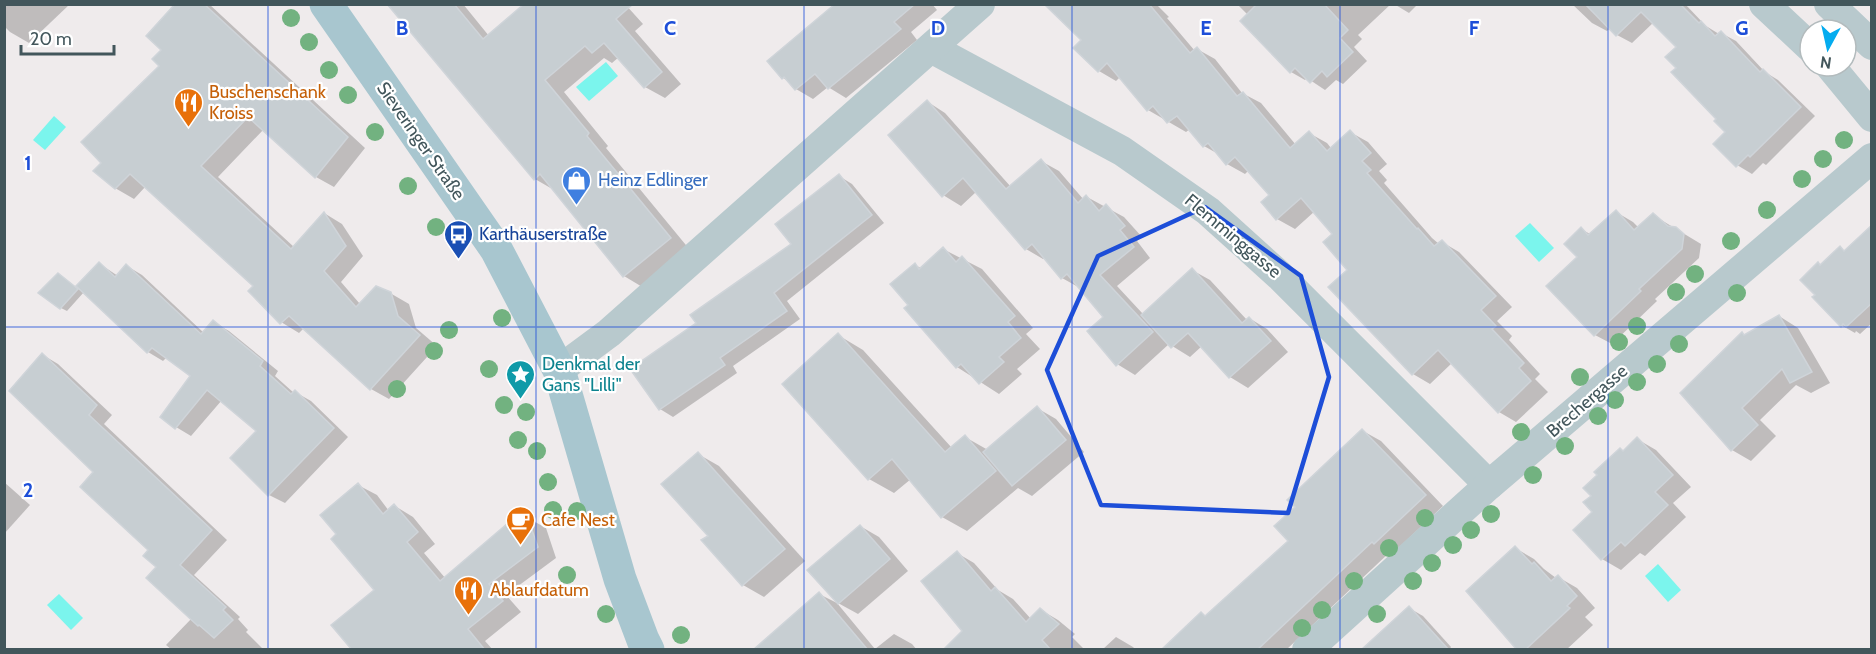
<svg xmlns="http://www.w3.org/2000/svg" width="1876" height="654" font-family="Cabin,sans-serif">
<rect width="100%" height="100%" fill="#efebec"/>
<g fill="#7bf5ed">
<polygon points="606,62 618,76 589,101 576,87"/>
<polygon points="54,116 66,127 45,150 33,140"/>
<polygon points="1530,223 1554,248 1539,262 1515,236"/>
<polygon points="1658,564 1681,590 1668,602 1645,576"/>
<polygon points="59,594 83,618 71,630 47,605"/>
</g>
<g fill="#0003">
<polygon points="4,4 70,4 29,43 10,32 4,26"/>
<polygon points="177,4 209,4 365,148 334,187 316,177 264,129 218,177 294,247 324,213 342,224 363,256 341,282 360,304 390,293 409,304 416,328 437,346 389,399 371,389 304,328 299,333 281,322 256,286 146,186 134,199 115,188 104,163 161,66 163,50"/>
<polygon points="389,4 463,4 489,36 625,4 643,24 635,31 681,84 665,98 645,87 619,57 612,63 604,58 564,92 608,146 606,148 690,250 644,288 624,276 554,190 535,179"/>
<polygon points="838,4 932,4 937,10 911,32 917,40 846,98 828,87 813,99 796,89 790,82 783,78"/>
<polygon points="1055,4 1156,4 1169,17 1167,18 1195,51 1197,49 1215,59 1242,93 1261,103 1296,145 1309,133 1327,143 1331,148 1350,132 1368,142 1387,164 1379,171 1387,180 1384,183 1432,238 1439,244 1442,242 1459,252 1512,307 1497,321 1512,336 1509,340 1540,374 1535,379 1548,392 1516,422 1499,412 1452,363 1430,384 1413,374 1349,270 1335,234 1315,211 1295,229 1277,219 1263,202 1271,195 1249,170 1245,174 1227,164 1220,155 1204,146 1190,129 1186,132 1148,110 1121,76 1116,81 1099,71 1083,40"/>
<polygon points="1237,4 1391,4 1358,35 1362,39 1354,47 1367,61 1343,84 1336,80 1325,90 1307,78 1305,80 1291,72 1248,15"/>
<polygon points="1394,4 1418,4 1409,13"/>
<polygon points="1572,4 1685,4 1706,26 1719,34 1721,33 1736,41 1765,72 1778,80 1815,116 1766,165 1763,163 1752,174 1737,165 1727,132 1678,47 1654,22 1632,43 1617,35 1610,28 1607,31 1592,23"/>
<polygon points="928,102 945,113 1011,187 1041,161 1059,171 1084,200 1087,197 1124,217 1142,237 1137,241 1150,258 1117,286 1143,314 1192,270 1210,280 1247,320 1249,318 1267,329 1288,352 1248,388 1230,377 1202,346 1190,357 1169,344 1135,375 1117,364 1106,317 1080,288 1062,278 1045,258 1043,259 1026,249 976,192 961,206 943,195"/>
<polygon points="839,176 852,184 884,223 787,301 800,319 733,366 737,373 673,417 660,409 698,324 793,244"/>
<polygon points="1616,212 1633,222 1639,228 1653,215 1701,244 1699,258 1655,299 1657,301 1612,344 1595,335 1579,257 1581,229 1590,234"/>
<polygon points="1872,227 1872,323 1860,334 1856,331 1855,333 1841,325 1817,295 1821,266 1840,248 1846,252"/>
<polygon points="943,249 982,269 1033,328 1026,334 1040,349 1017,369 1022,374 999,394 957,367 910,305 915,265 921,268"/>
<polygon points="100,264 118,276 127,266 142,275 204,333 213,322 229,331 278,371 275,376 294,393 295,392 311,401 348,437 285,503 269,495 258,431 222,400 191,436 176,427 192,375 167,357 163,361 148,352 84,292 67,311 61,308 76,288"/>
<polygon points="1779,316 1798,328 1830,383 1811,393 1796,385 1760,420 1776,436 1751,461 1732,450 1745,336"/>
<polygon points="838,335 863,350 952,448 965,437 988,450 1037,408 1056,419 1084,452 1032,496 1018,488 967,531 942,517 911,479 894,493 869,479 784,384"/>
<polygon points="43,355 58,364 112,415 104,424 227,540 194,575 240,617 238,619 248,630 246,632 264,650 172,650 166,645 192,618 158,567 150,550 95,472"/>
<polygon points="1363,431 1381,441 1443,506 1393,553 1390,552 1286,650 1164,650 1201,614 1207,617 1291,542 1297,507"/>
<polygon points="1637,439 1656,450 1691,487 1673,503 1686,517 1645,556 1640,553 1621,570 1602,559 1575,530 1594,512 1593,496 1624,452"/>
<polygon points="698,454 719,466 805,561 764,597 743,585 710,536"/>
<polygon points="4,482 30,505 4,534"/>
<polygon points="358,485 377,495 389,511 395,506 413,517 435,544 424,553 446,579 508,525 515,529 528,518 546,528 556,558 506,595 521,612 485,641 493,650 353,650 376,590 338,534"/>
<polygon points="860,526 879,537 908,571 858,614 838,603"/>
<polygon points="1515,548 1534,559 1544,569 1556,578 1558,577 1577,588 1595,608 1585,617 1593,625 1566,650 1519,650"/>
<polygon points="957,553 974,563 998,590 1013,599 1031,619 1041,610 1058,620 1075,634 1072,637 1085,650 945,650 964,631"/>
<polygon points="819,594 837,603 875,649 894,634 912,644 917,650 780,650"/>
<polygon points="1409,608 1423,616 1451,647 1449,650 1363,650"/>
<polygon points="1116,637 1133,647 1136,650 1102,650"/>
</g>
<g fill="#c7ced2" stroke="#cfd4d9" stroke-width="1.5">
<polygon points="175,4 204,4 348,137 315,178 248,117 201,166 291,249 324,212 346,246 324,271 356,307 376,286 391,292 398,316 420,335 370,390 289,316 280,324 248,291 253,286 130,174 115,189 93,171 101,163 81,142 159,66 152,59 161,50 146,36"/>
<polygon points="387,4 454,4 483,39 524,4 633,4 616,19 662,72 644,88 604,43 592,53 585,46 545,80 589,133 587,136 671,238 623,277 540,174 534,180"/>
<polygon points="835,4 915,4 894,22 901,29 828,89 815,74 795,90 784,77 782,79 767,61"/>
<polygon points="1044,4 1149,4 1190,53 1197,47 1237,96 1243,92 1290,148 1309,131 1327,151 1350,130 1371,153 1362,161 1371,170 1367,173 1417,229 1418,228 1434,246 1442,240 1496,296 1481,310 1496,326 1492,329 1524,363 1519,368 1531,381 1498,413 1438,350 1412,375 1328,287 1347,270 1323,242 1332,234 1301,198 1276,220 1261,202 1269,195 1235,157 1226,165 1208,143 1203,147 1177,116 1167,123 1153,106 1147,111 1107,63 1098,72 1073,48 1081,40"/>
<polygon points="1257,4 1324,4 1348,30 1340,38 1353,52 1327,77 1322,71 1310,83 1295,68 1290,73 1240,21"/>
<polygon points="1585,4 1680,4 1699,23 1701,21 1715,36 1721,31 1760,72 1763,69 1801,107 1750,157 1748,155 1736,167 1713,144 1725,132 1714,121 1716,119 1671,72 1676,68 1665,57 1676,47 1641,12 1616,36"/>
<polygon points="927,100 1006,189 1041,159 1078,203 1086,195 1099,211 1106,204 1125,226 1120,230 1134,247 1100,275 1153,332 1116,366 1087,331 1103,317 1067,274 1061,279 1032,244 1025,250 963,178 942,197 888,135"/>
<polygon points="839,174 872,215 774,293 787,311 720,358 725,365 659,410 630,369 696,323 690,315 791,244 775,224"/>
<polygon points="1616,210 1634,230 1653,213 1668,226 1676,227 1684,234 1682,249 1639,289 1641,291 1594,336 1546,286 1577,257 1564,244 1581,227 1588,235"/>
<polygon points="1872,225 1872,303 1846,327 1843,324 1841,327 1812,297 1815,295 1800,280 1818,262 1820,265 1840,246 1844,251"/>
<polygon points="943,247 956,262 962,256 1015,316 1008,322 1021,338 999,357 1004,362 979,384 961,364 956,368 904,308 908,305 890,284 915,263 919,269"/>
<polygon points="99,262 115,277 126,264 201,334 213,320 263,361 260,366 291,394 295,390 334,428 268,496 230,458 256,431 207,390 175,429 160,417 190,376 152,348 147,353 76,286"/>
<polygon points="1192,268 1242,323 1249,317 1271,341 1229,378 1188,333 1171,348 1141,315"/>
<polygon points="58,273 78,289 60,309 38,293"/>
<polygon points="1779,315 1812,372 1790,383 1782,369 1742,408 1758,425 1731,451 1680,393 1742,332 1744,335"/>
<polygon points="838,333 945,452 965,435 996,471 941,518 892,459 868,480 782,384"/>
<polygon points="42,353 97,405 89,415 212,530 180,565 226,607 223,610 233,620 214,638 199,625 198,626 146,578 156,567 143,556 148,550 80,487 93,472 9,391"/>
<polygon points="1037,406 1066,440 1012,486 983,452"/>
<polygon points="1362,429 1426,495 1374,544 1372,542 1257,650 1161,650 1201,612 1205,616 1288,541 1274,526 1295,507 1287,500"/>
<polygon points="1637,437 1673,475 1655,492 1668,505 1625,546 1621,542 1601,560 1573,530 1592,512 1583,502 1591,496 1583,488 1597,475 1594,472 1620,448 1623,451"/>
<polygon points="698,452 785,549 742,586 701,540 708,536 661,484"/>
<polygon points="358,483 383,514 394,504 418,532 407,542 440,581 508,523 513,529 527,516 538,547 489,584 503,601 468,629 485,650 352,650 331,625 374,590 331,539 336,534 320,515"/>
<polygon points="860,525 890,559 838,604 807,570"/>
<polygon points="1515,546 1532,564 1534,562 1551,581 1558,575 1577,596 1567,606 1570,608 1525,650 1517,650 1466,591"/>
<polygon points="957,551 991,591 995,587 1026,622 1040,608 1059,624 1042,640 1051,650 943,650 962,631 921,581"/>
<polygon points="819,592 868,650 753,650"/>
<polygon points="1409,606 1449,650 1361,650"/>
</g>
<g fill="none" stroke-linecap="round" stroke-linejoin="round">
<g stroke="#b8c9cd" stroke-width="30">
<polyline points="1764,4 1810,47"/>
<polyline points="1829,4 1872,45"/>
<polyline points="931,48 1122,151 1208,211 1280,276 1489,485"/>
<polyline points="1830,66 1872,117"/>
<polyline points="559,370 609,333 980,4"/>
<polyline points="1307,650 1489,485 1872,158"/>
</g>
<polyline stroke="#a8c6cf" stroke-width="33" points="326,4 496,249 559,370 620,579 643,640 648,650"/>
</g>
<g fill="#72b280">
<circle cx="291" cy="18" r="9"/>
<circle cx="309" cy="42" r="9"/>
<circle cx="329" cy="70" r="9"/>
<circle cx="348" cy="95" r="9"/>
<circle cx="375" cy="132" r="9"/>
<circle cx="1844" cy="140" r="9"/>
<circle cx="1823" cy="159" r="9"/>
<circle cx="1802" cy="179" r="9"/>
<circle cx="408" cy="186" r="9"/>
<circle cx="1767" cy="210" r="9"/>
<circle cx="436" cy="227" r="9"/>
<circle cx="1731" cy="241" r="9"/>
<circle cx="1695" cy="274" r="9"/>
<circle cx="1676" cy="292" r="9"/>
<circle cx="1737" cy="293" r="9"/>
<circle cx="502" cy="318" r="9"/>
<circle cx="1637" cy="326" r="9"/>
<circle cx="449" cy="330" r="9"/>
<circle cx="1619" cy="342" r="9"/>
<circle cx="1679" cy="344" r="9"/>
<circle cx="434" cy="351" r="9"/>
<circle cx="1657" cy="364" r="9"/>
<circle cx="489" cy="369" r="9"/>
<circle cx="1580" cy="377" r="9"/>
<circle cx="1637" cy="382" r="9"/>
<circle cx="397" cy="389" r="9"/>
<circle cx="1615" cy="400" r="9"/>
<circle cx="504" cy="405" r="9"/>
<circle cx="526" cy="412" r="9"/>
<circle cx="1598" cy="416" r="9"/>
<circle cx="1521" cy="432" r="9"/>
<circle cx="518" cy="440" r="9"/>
<circle cx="1565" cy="446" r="9"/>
<circle cx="537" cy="451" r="9"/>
<circle cx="1533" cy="475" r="9"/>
<circle cx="548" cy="482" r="9"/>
<circle cx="553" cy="510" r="9"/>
<circle cx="577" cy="511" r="9"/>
<circle cx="1491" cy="514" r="9"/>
<circle cx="1425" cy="518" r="9"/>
<circle cx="1471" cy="530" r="9"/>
<circle cx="1453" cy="545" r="9"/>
<circle cx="1389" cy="548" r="9"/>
<circle cx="1432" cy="563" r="9"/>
<circle cx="567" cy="575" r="9"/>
<circle cx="1354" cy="581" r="9"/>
<circle cx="1413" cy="581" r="9"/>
<circle cx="1322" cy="610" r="9"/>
<circle cx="606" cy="614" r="9"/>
<circle cx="1377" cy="614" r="9"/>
<circle cx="1302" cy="628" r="9"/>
<circle cx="681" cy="635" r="9"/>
</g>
<path fill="none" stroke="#1d4ed8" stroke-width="4.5" stroke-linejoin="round" d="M1205,207L1301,276L1329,377L1288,513L1101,505L1047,370L1098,256Z"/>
<path fill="none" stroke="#1d4ed8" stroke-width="1.5" stroke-opacity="0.55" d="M268,4V650M536,4V650M804,4V650M1072,4V650M1340,4V650M1608,4V650M4,327H1872"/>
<defs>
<symbol id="restaurant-pin" viewBox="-11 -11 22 30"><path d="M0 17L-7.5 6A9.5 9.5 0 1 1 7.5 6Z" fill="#e8710a" stroke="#fff"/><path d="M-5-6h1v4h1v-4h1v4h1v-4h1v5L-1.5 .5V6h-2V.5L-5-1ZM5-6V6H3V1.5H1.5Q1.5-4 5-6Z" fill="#fff"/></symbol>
<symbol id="shop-pin" viewBox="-11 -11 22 30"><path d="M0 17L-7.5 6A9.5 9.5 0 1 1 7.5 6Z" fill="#3f7fe0" stroke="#fff"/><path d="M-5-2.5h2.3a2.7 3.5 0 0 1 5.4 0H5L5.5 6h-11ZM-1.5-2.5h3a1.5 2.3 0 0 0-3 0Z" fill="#fff"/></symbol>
<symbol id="bus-pin" viewBox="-11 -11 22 30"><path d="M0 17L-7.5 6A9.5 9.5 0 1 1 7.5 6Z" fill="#1a4fb4" stroke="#fff"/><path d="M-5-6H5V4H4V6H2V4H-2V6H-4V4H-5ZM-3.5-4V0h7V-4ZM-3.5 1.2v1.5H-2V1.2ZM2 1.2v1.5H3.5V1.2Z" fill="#fff"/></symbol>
<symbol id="sight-pin" viewBox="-11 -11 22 30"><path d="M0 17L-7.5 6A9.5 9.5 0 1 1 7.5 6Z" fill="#0f9aa8" stroke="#fff"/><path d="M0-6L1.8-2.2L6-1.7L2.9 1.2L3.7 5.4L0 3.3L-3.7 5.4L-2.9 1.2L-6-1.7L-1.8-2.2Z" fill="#fff"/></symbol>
<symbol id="cafe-pin" viewBox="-11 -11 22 30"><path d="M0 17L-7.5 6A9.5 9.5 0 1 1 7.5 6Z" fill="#e8710a" stroke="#fff"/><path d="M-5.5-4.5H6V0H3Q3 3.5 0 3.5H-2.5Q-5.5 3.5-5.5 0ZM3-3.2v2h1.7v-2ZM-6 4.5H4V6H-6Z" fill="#fff"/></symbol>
</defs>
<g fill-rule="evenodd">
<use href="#restaurant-pin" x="172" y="86" width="33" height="45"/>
<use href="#shop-pin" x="560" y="164" width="33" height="45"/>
<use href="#bus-pin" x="442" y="218" width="33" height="45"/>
<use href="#sight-pin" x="504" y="358" width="33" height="45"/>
<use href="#cafe-pin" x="504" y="504" width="33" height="45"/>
<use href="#restaurant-pin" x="452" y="574" width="33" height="45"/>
</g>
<g text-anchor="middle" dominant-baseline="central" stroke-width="4.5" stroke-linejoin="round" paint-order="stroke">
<g font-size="18" fill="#c56008" stroke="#fff" text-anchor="start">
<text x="209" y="92">Buschenschank<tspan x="209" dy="21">Kroiss</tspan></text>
<text x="541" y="520">Cafe Nest</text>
<text x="490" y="590">Ablaufdatum</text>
</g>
<g font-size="18" fill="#42565b" stroke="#fff">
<text transform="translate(421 141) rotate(55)">Sieveringer Straße</text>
<text transform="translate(1233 236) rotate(40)">Flemminggasse</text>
<text transform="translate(1587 401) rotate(-41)">Brechergasse</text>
</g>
<g font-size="18" fill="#366cbe" stroke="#fff" text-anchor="start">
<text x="598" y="180">Heinz Edlinger</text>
</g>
<g font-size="18" fill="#164399" stroke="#fff" text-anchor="start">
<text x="479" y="234">Karthäuserstraße</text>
</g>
<g font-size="18" fill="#0d838f" stroke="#fff" text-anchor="start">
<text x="542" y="364">Denkmal der<tspan x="542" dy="21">Gans "Lilli"</tspan></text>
</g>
</g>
<g font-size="20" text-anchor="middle" font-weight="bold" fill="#1d4ed8" stroke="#fff" stroke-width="4.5" stroke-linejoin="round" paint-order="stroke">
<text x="402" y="35">B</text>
<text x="670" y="35">C</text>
<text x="938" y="35">D</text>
<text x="1206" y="35">E</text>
<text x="1474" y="35">F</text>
<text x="1742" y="35">G</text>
<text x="28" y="170">1</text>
<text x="28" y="497">2</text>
</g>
<rect width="1876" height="654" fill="none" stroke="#42565b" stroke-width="12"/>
<g transform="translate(1828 48) rotate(188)"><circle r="28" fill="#ffffff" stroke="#b3bbbd" stroke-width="1.5"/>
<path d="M0-4.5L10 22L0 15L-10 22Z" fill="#05acef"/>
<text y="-9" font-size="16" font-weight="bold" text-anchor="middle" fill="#42565b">N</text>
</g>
<path d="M21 45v9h93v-9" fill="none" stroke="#42565b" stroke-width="3"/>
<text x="30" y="45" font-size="18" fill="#42565b" stroke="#ffffff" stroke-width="4.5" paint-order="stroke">20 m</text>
</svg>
